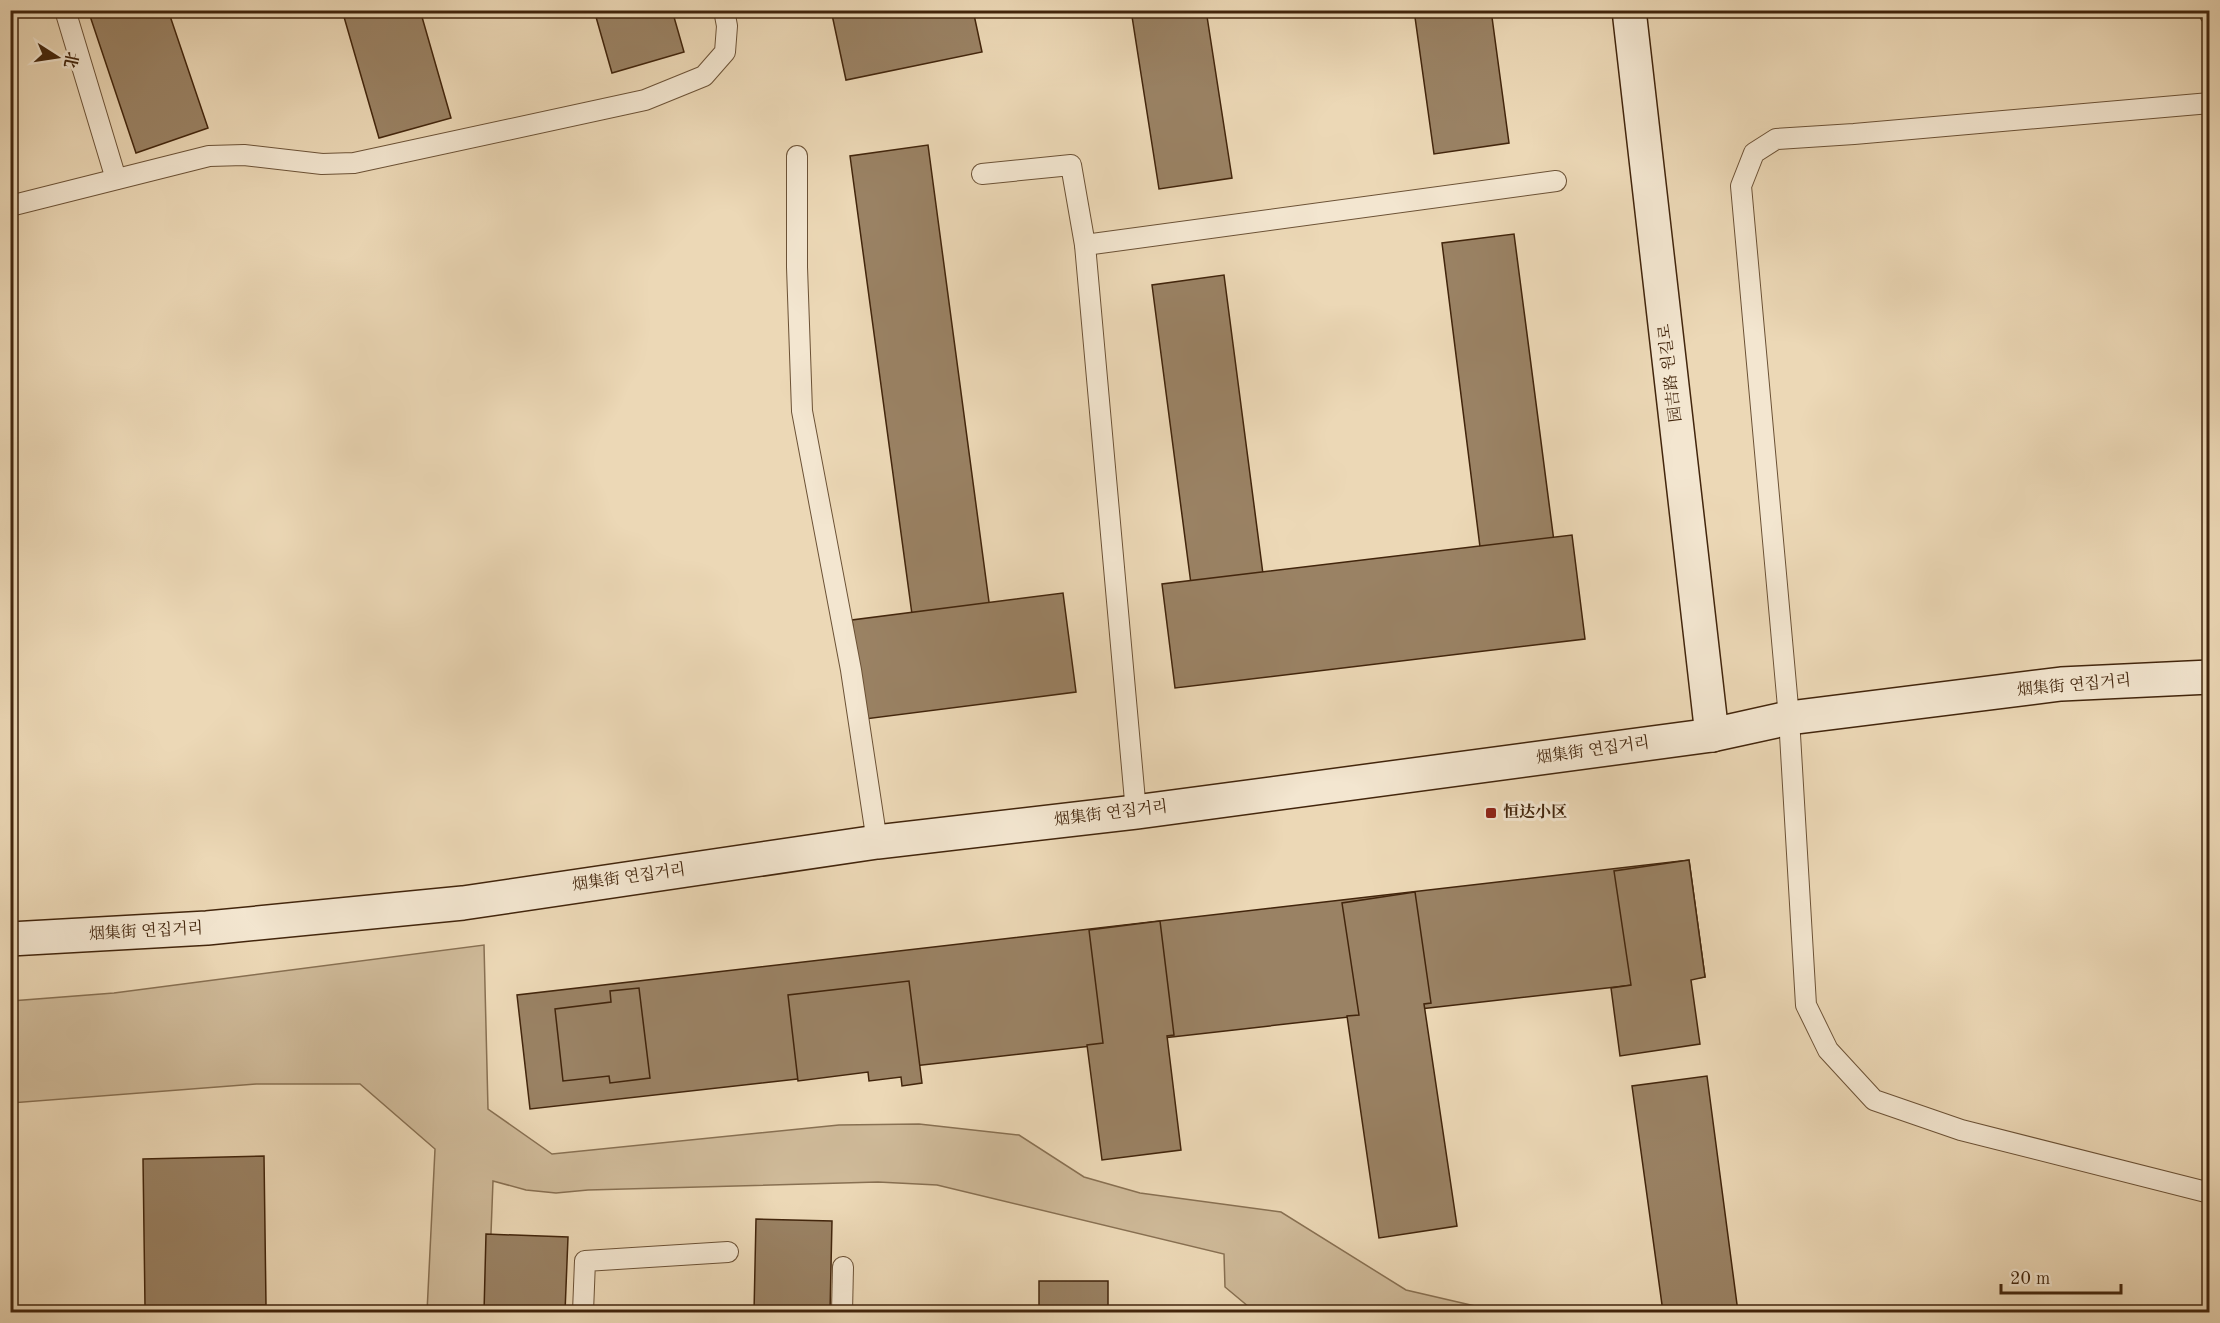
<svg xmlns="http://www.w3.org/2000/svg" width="2220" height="1323" font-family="'Old Standard TT','Noto Serif SC','Noto Serif KR',serif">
<rect width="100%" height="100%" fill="#ecd8b6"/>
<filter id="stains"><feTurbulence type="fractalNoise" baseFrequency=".00333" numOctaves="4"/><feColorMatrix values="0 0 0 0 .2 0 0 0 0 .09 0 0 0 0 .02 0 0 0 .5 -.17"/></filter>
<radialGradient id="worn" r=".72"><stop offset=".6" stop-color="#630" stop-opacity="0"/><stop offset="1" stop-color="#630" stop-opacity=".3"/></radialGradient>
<polygon fill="#cfba99" stroke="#887052" stroke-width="1.5" points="484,945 488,1109 552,1154 839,1125 919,1124 1019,1135 1084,1177 1140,1193 1281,1212 1406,1290 1501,1312 1255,1312 1225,1287 1224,1254 937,1185 878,1182 588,1190 556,1193 526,1190 493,1181 488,1312 427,1312 435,1149 360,1084 256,1084 11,1103 11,1001 114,993"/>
<g fill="#9a8264" stroke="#42250c" stroke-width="1.5">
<polygon points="88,10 168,10 208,128 136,153"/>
<polygon points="342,10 420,10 451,118 379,138"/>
<polygon points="594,10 672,10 684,52 612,73"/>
<polygon points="831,10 973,10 982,52 846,80"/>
<polygon points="1131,10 1206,10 1232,178 1159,189"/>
<polygon points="1414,10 1491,10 1509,143 1434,154"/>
<polygon points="928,145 1001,692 924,703 850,156"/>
<polygon points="1514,234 1565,626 1491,635 1442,243"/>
<polygon points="1224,275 1275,666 1203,676 1152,285"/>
<polygon points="1572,535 1585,639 1175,688 1162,584"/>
<polygon points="1063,593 1076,692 865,719 852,620"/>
<polygon points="1689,860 1705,977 530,1109 517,995"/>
<polygon points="1689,860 1705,977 1691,980 1700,1044 1620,1056 1611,988 1631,985 1614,871"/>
<polygon points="1415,892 1431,1003 1424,1004 1457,1226 1379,1238 1347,1016 1359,1015 1342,903"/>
<polygon points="1160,921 1174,1035 1167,1036 1181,1150 1102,1160 1087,1045 1103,1043 1089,930"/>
<polygon points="909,981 922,1083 902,1086 901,1077 869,1081 868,1072 798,1081 788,995"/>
<polygon points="639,988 650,1078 610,1083 609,1076 563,1081 555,1009 611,1002 610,991"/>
<polygon points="1707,1076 1738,1312 1663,1312 1632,1086"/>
<polygon points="264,1156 266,1305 145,1306 143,1159"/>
<polygon points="756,1219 832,1221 830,1312 754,1312"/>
<polygon points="486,1234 568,1237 565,1312 484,1312"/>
<rect x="1039" y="1281" width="69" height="31"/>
</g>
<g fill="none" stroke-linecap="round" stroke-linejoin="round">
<defs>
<g id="lane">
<polyline points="65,10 116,179"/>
<polyline points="2209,10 2210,14"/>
<polyline points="2210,103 1854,134 1776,139 1754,153 1741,186 1789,718 1806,1005 1828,1050 1874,1100 1961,1130 2210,1193"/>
<polyline points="797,156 797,267 802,411 851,670 877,842"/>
<polyline points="982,174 1071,165 1085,245 1136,812"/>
<polyline points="10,206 209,156 244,155 322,164 354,163 645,100 704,76 725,52 727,26 724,10"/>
<polyline points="1085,245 1556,181"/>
<polyline points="583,1312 585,1261 728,1252"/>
<polyline points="842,1312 843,1267"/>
</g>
<g id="secondary">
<polyline points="1629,10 1712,735"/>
<polyline points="10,939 207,928 463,903 877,842 1136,812 1712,735 1789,718 2061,684 2210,677"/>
</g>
</defs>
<use href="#lane" stroke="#6c5236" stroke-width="22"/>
<use href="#secondary" stroke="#42250c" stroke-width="36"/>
<use href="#lane" stroke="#f3e6d0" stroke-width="20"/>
<use href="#secondary" stroke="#f3e6d0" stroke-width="33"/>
</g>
<rect fill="#8f2418" stroke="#f3e6d0" stroke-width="2" x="1485" y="807" width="12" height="12" rx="3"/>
<g text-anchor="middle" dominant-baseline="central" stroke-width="6" stroke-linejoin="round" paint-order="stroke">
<g font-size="16" fill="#42250c" stroke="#f3e6d0">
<text transform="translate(1671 373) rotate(-97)">园吉路 원길로</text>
<text transform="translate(2074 686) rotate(-5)">烟集街 연집거리</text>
<text transform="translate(1593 751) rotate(-8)">烟集街 연집거리</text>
<text transform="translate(1111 814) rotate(-7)">烟集街 연집거리</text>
<text transform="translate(629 878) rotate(-8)">烟集街 연집거리</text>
<text transform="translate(146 932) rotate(-3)">烟集街 연집거리</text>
</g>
<g font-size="16" font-weight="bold" fill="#42250c" stroke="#f3e6d0" text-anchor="start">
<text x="1503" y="813">恒达小区</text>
</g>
</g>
<rect width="2220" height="1323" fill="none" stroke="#ecd8b6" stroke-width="36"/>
<rect x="12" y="12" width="2196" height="1299" fill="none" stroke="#42250c" stroke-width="3"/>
<rect x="18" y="18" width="2184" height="1287" fill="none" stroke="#42250c" stroke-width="1.5"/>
<g transform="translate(57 57) rotate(102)" stroke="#f3e6d0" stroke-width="4.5" paint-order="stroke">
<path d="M0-4.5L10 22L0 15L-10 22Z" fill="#42250c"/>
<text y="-9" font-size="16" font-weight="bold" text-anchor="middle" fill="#42250c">北</text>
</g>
<path d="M2001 1284v9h120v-9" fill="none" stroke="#42250c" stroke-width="3"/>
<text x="2010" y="1284" font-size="18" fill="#42250c" stroke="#f3e6d0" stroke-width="4.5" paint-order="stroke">20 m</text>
<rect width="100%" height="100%" filter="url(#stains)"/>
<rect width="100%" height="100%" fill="url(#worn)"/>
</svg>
